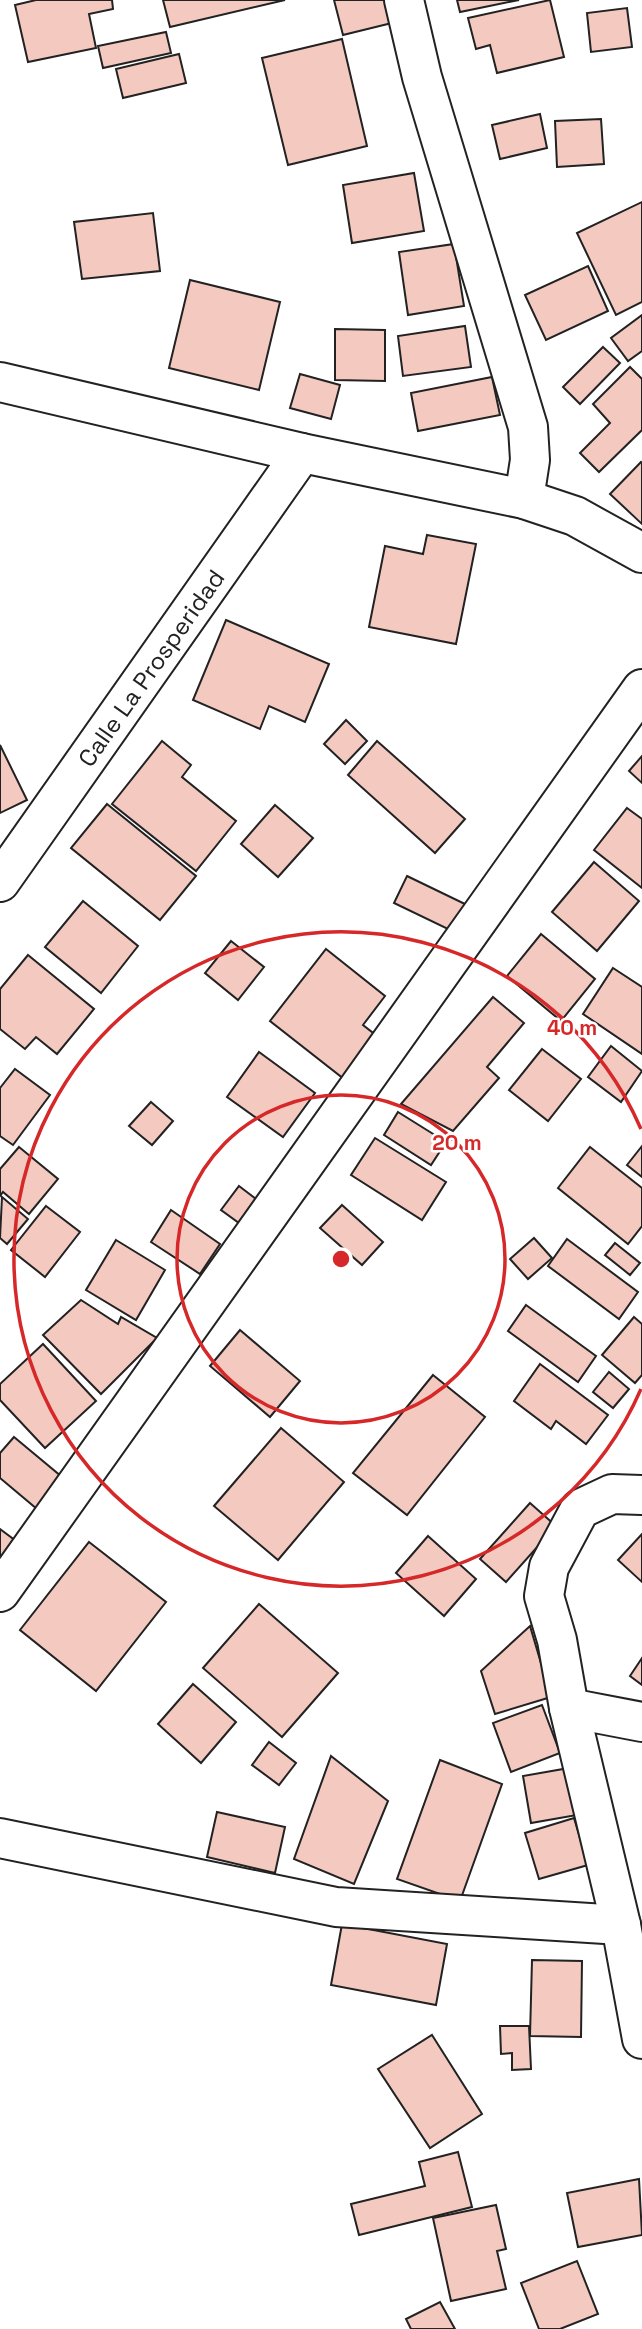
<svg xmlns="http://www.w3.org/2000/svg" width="642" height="2329" font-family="'Space Grotesk',sans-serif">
<rect width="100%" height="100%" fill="#fff"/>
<g fill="#f3c9c0" stroke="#222" stroke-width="2">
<polygon points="36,0 112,0 113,9 89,14 96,48 28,62 15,5"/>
<polygon points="163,0 285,0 170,27"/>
<polygon points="334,0 395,0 400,21 343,35"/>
<polygon points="457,0 519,0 460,12"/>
<polygon points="550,0 564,57 497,73 490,45 476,49 468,18"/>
<polygon points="627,8 632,47 591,52 587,13"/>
<polygon points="166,32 171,53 103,68 98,46"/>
<polygon points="342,39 367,146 288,165 262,58"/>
<polygon points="179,54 186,83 123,98 116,69"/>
<polygon points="540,114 547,148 500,159 492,125"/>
<polygon points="601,119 604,164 557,167 555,121"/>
<polygon points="414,173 424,231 352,243 343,185"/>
<polygon points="642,202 642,302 616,315 577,233"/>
<polygon points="153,213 160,271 82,279 74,222"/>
<polygon points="454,244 464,306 408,315 399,252"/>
<polygon points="588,266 608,311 546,340 525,295"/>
<polygon points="190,280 280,302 259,390 169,368"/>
<polygon points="642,315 642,351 628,361 611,338"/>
<polygon points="465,326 471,367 403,376 398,336"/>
<polygon points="335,329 385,330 385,381 335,380"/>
<polygon points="603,347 620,363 580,404 563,387"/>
<polygon points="630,367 642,379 642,430 599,472 580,453 610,423 593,404"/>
<polygon points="300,374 340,385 331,419 290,408"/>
<polygon points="492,377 500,415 418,431 411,393"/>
<polygon points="641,462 642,463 642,524 610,494"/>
<polygon points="427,535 476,544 456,644 369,627 385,546 423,554"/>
<polygon points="226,620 329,664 305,722 269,706 260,729 193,700"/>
<polygon points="346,720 367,741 345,764 324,744"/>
<polygon points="162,741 191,765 182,777 236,821 196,871 112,804"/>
<polygon points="377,741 465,819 435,853 348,775"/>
<polygon points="0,745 27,800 0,813"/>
<polygon points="642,756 642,783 629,771"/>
<polygon points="107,804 196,876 160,920 71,848"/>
<polygon points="275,805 313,838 278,877 241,844"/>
<polygon points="627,808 642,819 642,888 594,850"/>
<polygon points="594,862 639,901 597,951 552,912"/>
<polygon points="407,876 465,904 452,931 394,903"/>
<polygon points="83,901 138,946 101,993 45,947"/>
<polygon points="541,934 595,979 561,1021 507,976"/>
<polygon points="231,941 264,967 238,1000 205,973"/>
<polygon points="326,949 385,996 363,1025 377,1036 344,1079 270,1021"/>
<polygon points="28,955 94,1009 57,1054 36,1037 25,1049 0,1029 0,989"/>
<polygon points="613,968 642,987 642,1054 583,1014"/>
<polygon points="493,997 524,1023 487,1067 499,1078 453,1131 401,1104"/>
<polygon points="611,1046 642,1071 621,1102 588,1077"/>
<polygon points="542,1049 581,1079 548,1121 509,1090"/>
<polygon points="259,1052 315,1093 283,1137 227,1097"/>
<polygon points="15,1069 50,1095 13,1145 0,1136 0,1088"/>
<polygon points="151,1102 173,1121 152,1145 129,1126"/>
<polygon points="398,1112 446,1142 431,1165 384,1135"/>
<polygon points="375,1138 446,1182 422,1220 351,1175"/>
<polygon points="642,1146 642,1177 627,1165"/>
<polygon points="19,1147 58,1179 29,1214 3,1192 0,1196 0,1169"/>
<polygon points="590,1147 642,1188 642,1226 628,1244 558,1188"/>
<polygon points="239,1186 256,1199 239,1223 221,1210"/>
<polygon points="2,1197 28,1219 7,1244 0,1238"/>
<polygon points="342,1205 383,1242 362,1265 320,1228"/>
<polygon points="46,1206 80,1232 45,1277 11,1250"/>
<polygon points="171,1210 220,1244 200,1274 151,1242"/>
<polygon points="534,1238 552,1258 528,1279 510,1259"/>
<polygon points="567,1239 638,1292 619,1319 548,1266"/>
<polygon points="116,1240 165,1270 136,1320 86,1290"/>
<polygon points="615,1243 640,1263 630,1275 605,1255"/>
<polygon points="81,1300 118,1324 121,1317 157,1338 101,1394 43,1335"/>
<polygon points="526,1305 596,1356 578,1382 508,1331"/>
<polygon points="634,1317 642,1324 642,1375 635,1383 602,1355"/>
<polygon points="240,1330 300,1381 270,1417 210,1366"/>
<polygon points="43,1344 96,1401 45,1448 0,1400 0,1384"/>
<polygon points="540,1364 608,1415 586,1444 556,1421 551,1429 514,1401"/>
<polygon points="609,1372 629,1389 613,1408 593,1392"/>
<polygon points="433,1375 485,1417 407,1515 353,1473"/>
<polygon points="281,1428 344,1482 278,1560 214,1506"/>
<polygon points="14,1437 62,1477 37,1509 0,1478 0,1453"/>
<polygon points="530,1503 556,1526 506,1582 480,1559"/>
<polygon points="0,1529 16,1541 0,1563"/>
<polygon points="642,1534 642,1582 618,1560"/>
<polygon points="428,1536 476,1579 444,1616 396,1573"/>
<polygon points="89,1542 166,1602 96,1691 20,1630"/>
<polygon points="259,1604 338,1673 282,1737 203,1668"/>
<polygon points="530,1626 551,1697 495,1714 481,1671"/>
<polygon points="642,1658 642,1685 630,1676"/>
<polygon points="193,1684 236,1722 201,1763 158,1724"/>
<polygon points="542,1705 560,1753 511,1772 493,1723"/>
<polygon points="269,1742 296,1763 279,1785 252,1765"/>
<polygon points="331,1756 388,1801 354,1884 294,1859"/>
<polygon points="440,1760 502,1784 460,1901 397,1879"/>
<polygon points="569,1768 577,1815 531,1823 523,1776"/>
<polygon points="217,1812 285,1827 275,1873 207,1857"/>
<polygon points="574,1818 588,1865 539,1879 525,1833"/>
<polygon points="342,1924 447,1944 436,2005 331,1985"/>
<polygon points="532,1960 582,1961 581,2037 530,2036"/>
<polygon points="500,2026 529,2026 531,2069 512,2070 512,2053 501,2054"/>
<polygon points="432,2035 482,2114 430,2148 378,2069"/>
<polygon points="458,2152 472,2207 359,2235 351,2204 425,2186 419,2162"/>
<polygon points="639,2179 642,2235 578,2247 567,2193"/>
<polygon points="496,2205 506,2249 497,2251 506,2289 451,2301 433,2218"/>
<polygon points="577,2261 598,2314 560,2329 539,2329 521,2283"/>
<polygon points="440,2302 455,2329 411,2329 406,2319"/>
</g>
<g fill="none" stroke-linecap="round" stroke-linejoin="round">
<defs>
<g id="minor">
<polyline points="404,0 422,77 528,427 530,460 524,499"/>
<polyline points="0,382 302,453 524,499 575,516 642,553"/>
<path id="s1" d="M0,882L302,453"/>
<polyline points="642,1495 612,1494 580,1509 549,1567 544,1596 557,1640 569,1708 621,1925 642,2039"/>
<polyline points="0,1592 642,689"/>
<polyline points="569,1708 642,1722"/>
<polyline points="0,1838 336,1907 621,1925"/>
</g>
</defs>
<use href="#minor" stroke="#222" stroke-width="42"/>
<use href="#minor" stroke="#fff" stroke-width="38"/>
</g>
<g fill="none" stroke="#d62828" stroke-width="3.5">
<circle cx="341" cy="1259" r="164"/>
<path d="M641 1389A327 327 0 1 1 641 1129"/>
</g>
<g text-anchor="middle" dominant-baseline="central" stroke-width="5" stroke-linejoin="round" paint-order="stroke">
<g font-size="24" fill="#222" stroke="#fff">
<text stroke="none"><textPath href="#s1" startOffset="262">Calle La Prosperidad</textPath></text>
</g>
</g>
<circle cx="341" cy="1259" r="10" fill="#d62828" stroke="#fff" stroke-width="3.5"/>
<g font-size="21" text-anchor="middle" font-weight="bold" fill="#d62828" stroke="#fff" stroke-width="5" stroke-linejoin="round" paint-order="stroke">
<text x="572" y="1035">40 m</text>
<text x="457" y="1150">20 m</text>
</g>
</svg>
